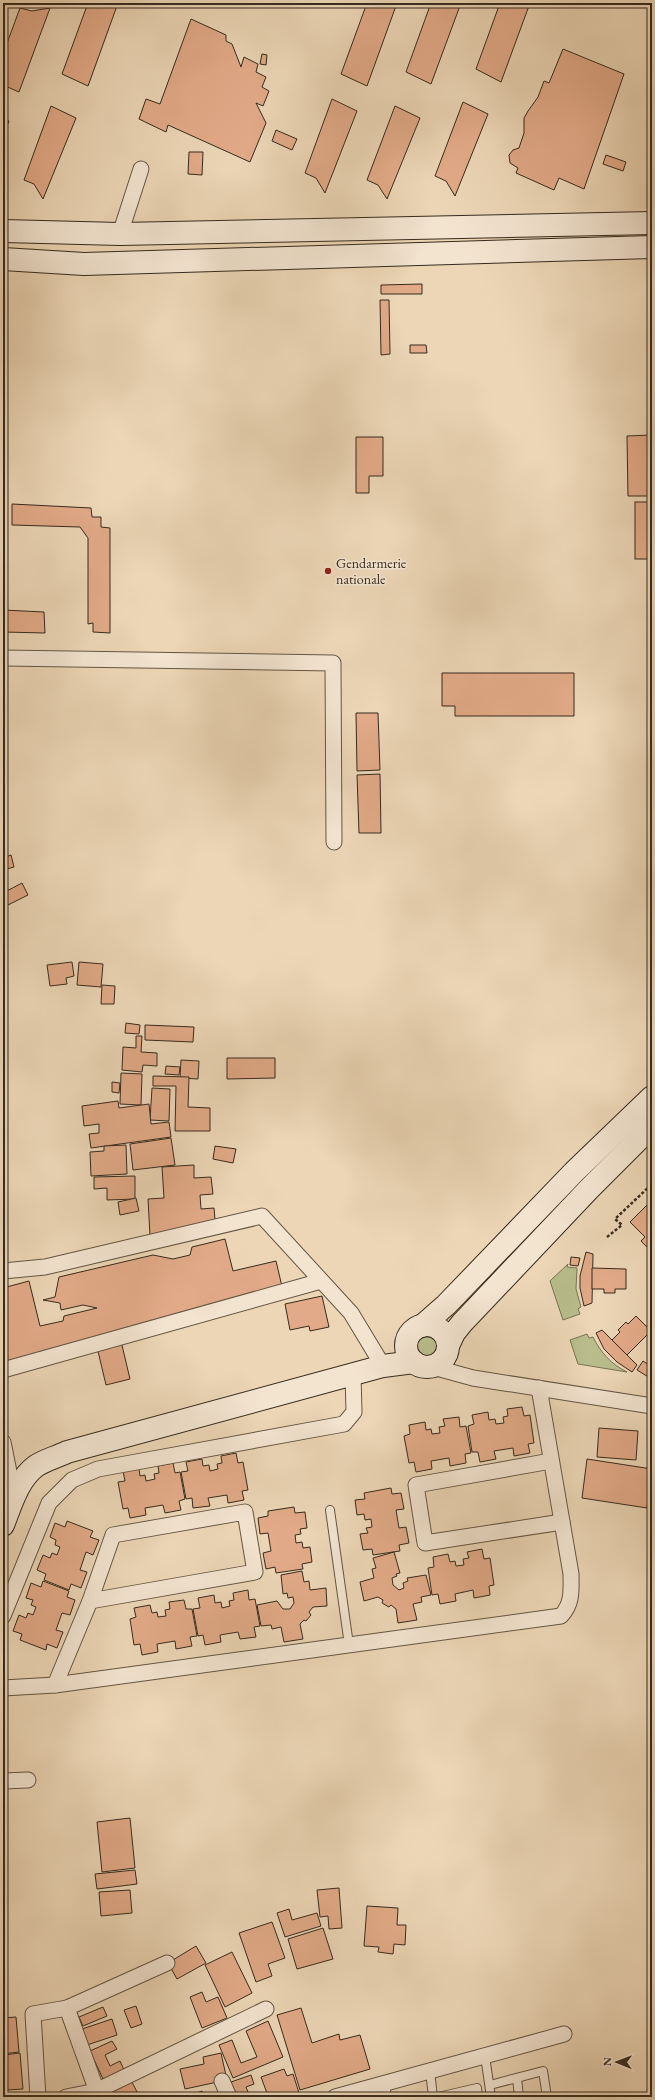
<svg xmlns="http://www.w3.org/2000/svg" width="655" height="2100" font-family="'EB Garamond',serif">
<rect width="100%" height="100%" fill="#ecd6b6"/>
<filter id="stains"><feTurbulence type="fractalNoise" baseFrequency=".005" numOctaves="4"/><feColorMatrix values="0 0 0 0 .2 0 0 0 0 .09 0 0 0 0 .02 0 0 0 .5 -.17"/></filter>
<radialGradient id="worn" r=".72"><stop offset=".6" stop-color="#630" stop-opacity="0"/><stop offset="1" stop-color="#630" stop-opacity=".3"/></radialGradient>
<g fill="#b9bd8d" stroke="#787455">
<polygon points="568,1264 567,1267 577,1268 576,1289 581,1307 578,1309 580,1314 563,1320 550,1281"/>
<path d="M587,1334L589,1338L593,1337C601,1353 611,1364 627,1372L578,1364L570,1340Z"/>
<circle cx="427" cy="1348" r="11"/>
</g>
<g fill="#e2aa88" stroke="#362b1d">
<polygon points="88,3 100,5 118,3 88,86 62,74"/>
<polygon points="367,3 380,5 397,3 367,86 341,74"/>
<polygon points="431,3 461,3 431,84 406,72"/>
<polygon points="500,3 530,3 501,82 476,69"/>
<polygon points="20,8 32,11 50,8 19,92 3,85 3,54"/>
<polygon points="191,19 226,35 226,41 232,44 241,67 244,57 258,64 256,72 266,77 262,87 269,91 263,106 256,103 266,123 250,162 168,125 166,132 139,119 146,99 160,104"/>
<polygon points="563,49 624,74 584,189 559,178 554,190 516,173 518,168 510,163 509,155 513,150 519,148 524,133 524,118 528,111 538,97 544,81 549,83"/>
<polygon points="262,54 267,55 266,65 260,64"/>
<polygon points="332,99 357,111 325,193 316,178 305,173"/>
<polygon points="463,102 488,114 455,196 446,181 435,176"/>
<polygon points="51,106 76,118 43,199 34,184 24,180"/>
<polygon points="395,106 420,118 387,199 378,185 367,180"/>
<polygon points="3,118 9,121 3,136"/>
<polygon points="276,130 297,139 292,150 272,141"/>
<polygon points="189,152 203,152 202,175 188,174"/>
<polygon points="606,155 626,162 623,171 603,164"/>
<polygon points="422,284 422,294 381,294 381,285"/>
<polygon points="380,300 389,300 390,354 381,355"/>
<polygon points="410,345 426,345 427,353 410,353"/>
<polygon points="652,435 652,496 628,496 627,436"/>
<polygon points="356,437 383,437 383,476 369,476 369,493 356,493"/>
<rect x="635" y="502" width="17" height="57"/>
<polygon points="12,504 91,508 92,517 101,517 101,527 110,528 110,633 93,632 93,623 88,624 88,538 80,527 12,525"/>
<polygon points="3,610 44,612 45,633 3,632"/>
<polygon points="442,673 574,673 574,716 455,716 455,706 442,706"/>
<polygon points="356,713 378,713 380,770 357,771"/>
<polygon points="380,774 381,833 359,833 357,775"/>
<polygon points="11,855 14,867 3,870 3,858"/>
<polygon points="22,883 28,895 4,907 3,893"/>
<polygon points="72,962 74,976 66,978 67,984 50,986 47,965"/>
<polygon points="79,962 103,964 101,987 77,985"/>
<polygon points="102,985 115,986 114,1004 101,1004"/>
<polygon points="126,1023 140,1025 139,1034 125,1033"/>
<polygon points="145,1025 194,1027 193,1042 145,1040"/>
<polygon points="136,1036 142,1036 141,1052 157,1053 157,1066 143,1065 142,1072 122,1070 123,1047 136,1048"/>
<polygon points="227,1058 275,1058 275,1078 227,1079"/>
<polygon points="181,1060 199,1061 198,1079 180,1078"/>
<polygon points="166,1066 180,1067 179,1075 165,1074"/>
<polygon points="121,1073 142,1074 141,1105 120,1104"/>
<polygon points="153,1076 189,1077 188,1107 210,1108 210,1131 175,1131 176,1086 153,1086"/>
<polygon points="112,1082 120,1083 119,1093 112,1092"/>
<polygon points="152,1088 170,1089 169,1121 150,1120"/>
<polygon points="118,1101 119,1108 149,1104 151,1124 169,1122 171,1137 91,1148 89,1134 99,1133 99,1124 84,1126 82,1106"/>
<polygon points="171,1138 175,1165 133,1170 130,1144"/>
<polygon points="126,1145 127,1174 91,1176 90,1152 104,1151 104,1146"/>
<polygon points="215,1146 236,1149 233,1163 213,1159"/>
<polygon points="194,1165 194,1178 211,1177 213,1194 200,1195 201,1209 214,1208 216,1231 150,1236 148,1199 164,1198 162,1167"/>
<polygon points="135,1176 135,1199 107,1200 107,1188 94,1189 94,1177"/>
<polygon points="136,1198 139,1211 120,1215 118,1202"/>
<polygon points="652,1200 652,1248 650,1250 641,1241 645,1237 630,1222"/>
<polygon points="225,1239 233,1271 276,1261 284,1295 3,1362 3,1288 29,1281 40,1326 63,1321 64,1316 97,1308 83,1305 61,1310 60,1303 43,1300 55,1297 59,1277 153,1255 173,1259 190,1255 192,1247"/>
<polygon points="586,1252 593,1254 592,1303 584,1306 580,1288 580,1276"/>
<polygon points="571,1257 580,1258 578,1266 570,1265"/>
<polygon points="592,1268 626,1269 626,1289 615,1289 615,1293 604,1293 604,1289 592,1289"/>
<polygon points="322,1296 329,1327 310,1331 309,1326 290,1330 285,1304"/>
<polygon points="636,1316 651,1331 627,1355 612,1340 620,1332 618,1330 626,1322 628,1324"/>
<polygon points="602,1330 637,1365 632,1372 617,1362 604,1349 596,1333"/>
<polygon points="121,1341 130,1379 106,1385 97,1347"/>
<polygon points="643,1361 652,1367 650,1378 637,1370"/>
<polygon points="522,1407 524,1416 530,1415 534,1443 528,1444 530,1453 514,1456 513,1448 494,1451 496,1459 480,1462 478,1452 472,1452 468,1426 474,1424 472,1415 488,1412 489,1420 495,1419 496,1424 504,1423 503,1417 508,1416 507,1409"/>
<polygon points="459,1417 460,1427 466,1426 471,1453 465,1454 466,1463 450,1466 449,1458 431,1461 432,1469 416,1472 414,1462 409,1463 404,1436 410,1434 409,1425 425,1422 426,1430 431,1429 432,1434 440,1433 439,1427 445,1426 443,1419"/>
<polygon points="599,1428 638,1431 636,1460 597,1457"/>
<polygon points="236,1453 238,1463 243,1462 248,1490 242,1491 244,1500 228,1503 227,1495 208,1498 210,1506 193,1508 192,1498 186,1499 181,1472 188,1471 186,1462 202,1459 203,1466 209,1465 210,1471 218,1469 217,1464 222,1463 221,1456"/>
<polygon points="587,1459 652,1469 647,1508 582,1498"/>
<polygon points="173,1463 175,1473 180,1472 185,1499 179,1501 181,1510 165,1513 163,1505 145,1508 146,1515 130,1518 128,1508 123,1509 118,1482 125,1481 123,1471 139,1469 140,1476 145,1475 146,1481 155,1479 154,1474 159,1473 158,1466"/>
<polygon points="391,1488 392,1494 401,1493 404,1509 396,1510 399,1528 406,1527 409,1543 399,1545 400,1551 373,1555 372,1549 363,1550 360,1534 368,1533 366,1528 372,1527 371,1519 365,1520 364,1514 357,1515 355,1500 365,1499 364,1493"/>
<polygon points="294,1507 295,1513 305,1512 307,1528 300,1529 301,1534 295,1535 296,1543 302,1542 303,1548 310,1547 312,1562 302,1564 303,1569 276,1573 275,1567 266,1569 263,1553 271,1551 268,1533 260,1534 258,1518 268,1516 268,1511"/>
<polygon points="67,1521 93,1531 90,1537 99,1540 93,1555 86,1552 80,1570 87,1572 81,1588 71,1584 69,1590 44,1580 46,1574 37,1570 43,1555 50,1558 52,1553 57,1555 60,1547 55,1545 56,1540 50,1537 55,1523 65,1527"/>
<polygon points="482,1549 484,1559 490,1558 494,1585 489,1586 490,1595 474,1598 473,1590 455,1594 456,1601 440,1604 438,1594 432,1595 428,1568 434,1567 433,1557 448,1554 450,1562 455,1561 456,1566 464,1565 463,1559 469,1558 467,1552"/>
<polygon points="394,1552 400,1573 396,1574 397,1576 392,1578 393,1585 399,1590 404,1588 403,1583 408,1581 407,1578 426,1575 431,1595 421,1597 422,1602 413,1604 417,1620 398,1623 396,1609 391,1605 389,1607 382,1603 383,1600 378,1597 364,1601 360,1582 374,1578 372,1569 376,1568 373,1558"/>
<polygon points="302,1571 304,1582 309,1581 310,1590 326,1588 327,1606 313,1607 309,1612 311,1615 306,1621 304,1620 300,1624 303,1639 284,1642 281,1627 272,1629 271,1625 261,1626 257,1605 277,1601 283,1609 290,1609 294,1603 293,1597 288,1598 287,1593 283,1594 281,1575"/>
<polygon points="43,1581 69,1591 67,1597 75,1600 70,1615 62,1613 56,1630 63,1632 57,1648 47,1644 46,1650 20,1640 22,1634 13,1631 19,1615 26,1618 28,1613 33,1615 36,1607 31,1605 33,1600 26,1598 31,1583 41,1587"/>
<polygon points="248,1590 249,1600 255,1599 260,1626 254,1627 256,1637 240,1639 238,1632 220,1635 221,1642 205,1645 203,1635 198,1636 193,1609 200,1608 198,1598 214,1595 215,1603 221,1602 222,1608 230,1606 229,1601 234,1600 233,1593"/>
<polygon points="184,1600 186,1609 192,1609 197,1636 190,1637 192,1646 176,1649 175,1641 157,1644 158,1652 142,1655 140,1644 134,1645 130,1619 136,1617 134,1608 150,1605 152,1613 157,1612 158,1617 166,1616 165,1610 170,1609 169,1602"/>
<polygon points="130,1818 135,1868 102,1872 97,1822"/>
<polygon points="135,1870 137,1884 97,1889 95,1874"/>
<polygon points="339,1888 342,1928 329,1929 328,1916 320,1917 317,1890"/>
<polygon points="130,1890 132,1913 101,1916 99,1892"/>
<polygon points="367,1906 398,1908 397,1925 406,1925 405,1945 394,1944 393,1954 378,1952 379,1947 364,1946"/>
<polygon points="289,1909 292,1920 317,1913 321,1926 285,1937 277,1913"/>
<polygon points="272,1922 285,1958 268,1964 272,1976 256,1982 239,1933"/>
<polygon points="323,1928 333,1959 297,1969 288,1939"/>
<polygon points="196,1946 206,1963 177,1979 168,1963"/>
<polygon points="232,1952 252,1993 225,2007 205,1965"/>
<polygon points="202,1992 206,2002 218,1997 227,2018 202,2028 190,1997"/>
<polygon points="136,2006 142,2024 131,2028 124,2010"/>
<polygon points="103,2007 107,2016 83,2026 79,2017"/>
<polygon points="301,2008 312,2043 339,2034 340,2040 360,2035 370,2069 300,2090 277,2015"/>
<polygon points="16,2017 19,2052 3,2054 3,2018"/>
<polygon points="112,2019 117,2035 87,2045 82,2029"/>
<polygon points="268,2021 283,2057 233,2078 219,2045 232,2040 241,2063 257,2057 246,2031"/>
<polygon points="112,2041 117,2049 105,2055 110,2066 120,2061 125,2072 104,2081 90,2051"/>
<polygon points="20,2053 23,2089 6,2090 3,2055"/>
<polygon points="221,2053 227,2080 185,2089 180,2069 204,2064 203,2057"/>
<polygon points="284,2069 287,2076 293,2074 300,2096 265,2097 268,2096 261,2077"/>
<polygon points="251,2075 254,2084 246,2087 250,2097 237,2097 231,2082"/>
<polygon points="131,2080 138,2094 132,2097 112,2097 109,2092"/>
<polygon points="202,2091 205,2097 186,2097"/>
</g>
<g fill="none" stroke-linecap="round" stroke-linejoin="round">
<defs>
<g id="lane">
<polyline points="330,1510 349,1645"/>
<polyline points="485,2056 491,2097"/>
<polyline points="430,2071 433,2097"/>
<polyline points="517,2078 519,2097"/>
<polyline points="385,2083 387,2097"/>
<polyline points="490,2085 543,2071 547,2097"/>
<polyline points="438,2097 477,2088 478,2097"/>
</g>
<g id="street">
<polyline points="120,234 141,169"/>
<polyline points="3,658 333,663 334,842"/>
<polyline points="3,1271 45,1267 262,1216 351,1313 383,1366"/>
<polyline points="433,1367 473,1378 652,1406"/>
<polyline points="3,1370 321,1281"/>
<polyline points="3,1442 14,1497"/>
<polyline points="551,1461 416,1485 425,1543 562,1522"/>
<polygon points="245,1512 255,1572 90,1601 113,1535"/>
<polyline points="3,1616 49,1503 72,1480 98,1469 344,1424 354,1412 353,1375"/>
<polyline points="55,1685 90,1601"/>
<path d="M3,1688L55,1685L561,1616C573,1603 571,1590 571,1574L539,1388"/>
<polyline points="3,1781 28,1780"/>
<polyline points="67,2008 167,1963"/>
<polyline points="222,2081 229,2097"/>
<polyline points="38,2097 33,2014 67,2008 99,2097"/>
<polyline points="66,2097 96,2091 266,2009"/>
<polyline points="335,2097 564,2034"/>
</g>
<g id="secondary">
<polyline points="3,231 120,234 652,223"/>
<polyline points="3,259 84,264 652,247"/>
<circle cx="427" cy="1346" r="21"/>
<polyline points="422,1326 446,1305 574,1172 652,1097"/>
<polyline points="448,1346 454,1333 462,1323 589,1189 652,1126"/>
<path d="M3,1525C11,1505 18,1479 36,1466C45,1460 57,1457 67,1452L383,1366L414,1362"/>
</g>
</defs>
<use href="#lane" stroke="#645643" stroke-width="10"/>
<use href="#street" stroke="#645643" stroke-width="17"/>
<use href="#secondary" stroke="#362b1d" stroke-width="24"/>
<polyline stroke="#362b1d" stroke-width="2.5" stroke-dasharray="3 2" stroke-linecap="butt" points="607,1237 622,1225 615,1219 652,1184"/>
<use href="#lane" stroke="#f3e4d0" stroke-width="8"/>
<use href="#street" stroke="#f3e4d0" stroke-width="15"/>
<use href="#secondary" stroke="#f3e4d0" stroke-width="22"/>
</g>
<circle fill="#8f2418" stroke="#f3e4d0" stroke-width="1.5" cx="328" cy="571" r="4"/>
<g text-anchor="middle" dominant-baseline="central" stroke-width="3" stroke-linejoin="round" paint-order="stroke">
<g font-size="14" fill="#362b1d" stroke="#f3e4d0" text-anchor="start">
<text x="336" y="563">Gendarmerie<tspan x="336" dy="16">nationale</tspan></text>
</g>
</g>
<rect width="655" height="2100" fill="none" stroke="#ecd6b6" stroke-width="16"/>
<rect x="4" y="4" width="647" height="2092" fill="none" stroke="#362b1d" stroke-width="2"/>
<rect x="8" y="8" width="639" height="2084" fill="none" stroke="#362b1d"/>
<g transform="translate(617 2062) rotate(271)" stroke="#f3e4d0" stroke-width="3" paint-order="stroke">
<path d="M0-3L7 15L0 10L-7 15Z" fill="#362b1d"/>
<text y="-6" font-size="11" font-weight="bold" text-anchor="middle" fill="#362b1d">N</text>
</g>
<rect width="100%" height="100%" filter="url(#stains)"/>
<rect width="100%" height="100%" fill="url(#worn)"/>
</svg>
